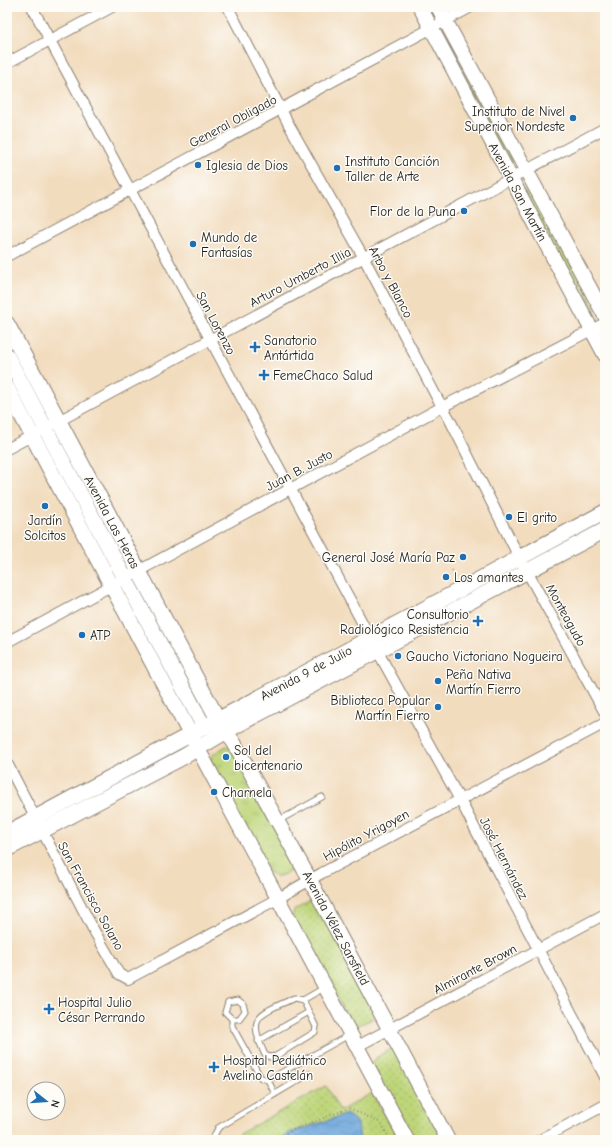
<svg xmlns="http://www.w3.org/2000/svg" width="612" height="1147" font-family="'Comic Neue',sans-serif">
<defs>
<pattern id="grass-tufts" width="24" height="20" patternUnits="userSpaceOnUse"><rect width="24" height="20" fill="#bed579"/><path d="M3 7l-1-3M5 7V3M7 7l1-3M15 17l-1-3M17 17v-4M19 17l1-3" fill="none" stroke="#a3b668"/></pattern>
<pattern id="park-dots" width="8" height="8" patternUnits="userSpaceOnUse"><rect width="8" height="8" fill="#bed579"/><path d="M2 2h.1M6 6h.1" fill="none" stroke="#a3b668" stroke-width="1.8" stroke-linecap="round"/></pattern>
<pattern id="water-waves" width="16" height="10" patternUnits="userSpaceOnUse"><rect width="16" height="10" fill="#6ba4da"/><path d="M0 5q4-4 8 0t8 0" fill="none" stroke="#5785b0"/></pattern>
</defs>
<rect width="100%" height="100%" fill="#fdfcf7"/>
<filter id="ink" filterUnits="userSpaceOnUse"><feTurbulence type="fractalNoise" baseFrequency=".025" numOctaves="2"/><feDisplacementMap in="SourceGraphic" scale="8" xChannelSelector="R" yChannelSelector="G"/><feConvolveMatrix kernelMatrix="1 2 1 2 8 2 1 2 1" color-interpolation-filters="sRGB"/></filter>
<filter id="wash" filterUnits="userSpaceOnUse"><feTurbulence type="fractalNoise" baseFrequency=".012" numOctaves="4" result="noise"/><feDisplacementMap in="SourceGraphic" scale="16" xChannelSelector="R" yChannelSelector="G"/><feGaussianBlur stdDeviation="0.9" result="paint"/><feColorMatrix in="noise" values="0 0 0 0 0 0 0 0 0 0 0 0 0 0 0 0 0 1.4 0 .05"/><feComposite in="paint" operator="in"/></filter>
<g filter="url(#wash)">
<rect width="100%" height="100%" fill="#f2dcbe"/>
<polygon fill="url(#grass-tufts)" stroke="#6d784a" points="226,746 235,749 295,860 292,870 277,878 269,872 210,764 212,755"/>
<g fill="url(#park-dots)" stroke="#6d784a">
<polygon points="446,37 450,39 513,161 509,163 442,39"/>
<polygon points="528,189 532,192 595,308 593,312 590,314 524,192"/>
<polygon points="311,901 317,901 376,1011 374,1018 357,1026 351,1024 292,917 294,910"/>
<polygon points="391,1049 397,1051 444,1140 412,1140 372,1064 377,1057"/>
<polygon points="326,1086 340,1111 372,1093 399,1140 242,1140 239,1134"/>
</g>
<polygon fill="url(#water-waves)" stroke="#44607b" points="347,1114 358,1123 360,1140 281,1140 289,1133"/>
</g>
<g filter="url(#ink)">
<g fill="none" stroke-linecap="round" stroke-linejoin="round">
<defs>
<g id="service">
<polyline points="278,821 322,797"/>
<path d="M294,998L303,1000L316,1027L315,1032L276,1056L270,1057L265,1055C246,1014 259,1015 294,998Z"/>
<polyline points="303,1000 324,988"/>
<polyline points="232,1019 239,1019 245,1011 243,1004 238,1000 228,1002 225,1012 232,1019 232,1026 261,1078 268,1080 349,1035"/>
<polyline points="258,1041 309,1012"/>
<polyline points="268,1080 275,1094"/>
<polyline points="212,1140 218,1128 309,1074"/>
</g>
<g id="minor">
<polyline points="32,7 378,652 460,800 605,1077"/>
<polyline points="228,7 288,123 364,258 436,396 449,418 519,557 605,713"/>
<polyline points="7,63 112,7"/>
<polyline points="7,256 471,7"/>
<polyline points="53,424 605,128"/>
<polyline points="7,449 37,433"/>
<polyline points="7,642 442,407 605,323"/>
<polyline points="7,763 93,929 119,974 128,979 277,899 322,873 605,723"/>
<polyline points="356,1047 605,914"/>
<polyline points="540,1140 605,1105"/>
</g>
<g id="secondary">
<polyline points="420,7 605,355"/>
<polyline points="438,7 605,316"/>
<polyline points="225,732 233,741 310,880 448,1140"/>
<polyline points="198,749 407,1140"/>
</g>
<g id="primary">
<polyline points="7,324 222,727"/>
<polyline points="7,356 204,727"/>
<polyline points="7,388 195,743"/>
<polyline points="7,833 605,512"/>
<polyline points="7,849 183,757 237,725 605,530"/>
</g>
</defs>
<use href="#service" stroke="#877c6d" stroke-width="7"/>
<use href="#minor" stroke="#877c6d" stroke-width="12"/>
<use href="#secondary" stroke="#877c6d" stroke-width="16"/>
<use href="#primary" stroke="#877c6d" stroke-width="17"/>
<g stroke="#877c6d" stroke-width="1.5" stroke-dasharray="1 3" stroke-linecap="butt">
<polyline points="452,570 456,577"/>
<polyline points="274,1140 273,1138 349,1108 381,1123 390,1140"/>
</g>
<use href="#service" stroke="#fff" stroke-width="5"/>
<use href="#minor" stroke="#fff" stroke-width="10"/>
<use href="#secondary" stroke="#fff" stroke-width="14"/>
<use href="#primary" stroke="#fff" stroke-width="15"/>
</g>
</g>
<g fill="#1f6fb2" stroke="#fdfcf7" stroke-width="1.5">
<circle cx="573" cy="118" r="4"/>
<circle cx="198" cy="165" r="4"/>
<circle cx="337" cy="168" r="4"/>
<circle cx="464" cy="211" r="4"/>
<circle cx="193" cy="244" r="4"/>
<path d="M253 341h4v4h4v4h-4v4h-4v-4h-4v-4h4z"/>
<path d="M262 369h4v4h4v4h-4v4h-4v-4h-4v-4h4z"/>
<circle cx="45" cy="506" r="4"/>
<circle cx="509" cy="517" r="4"/>
<circle cx="463" cy="557" r="4"/>
<circle cx="446" cy="577" r="4"/>
<path d="M476 615h4v4h4v4h-4v4h-4v-4h-4v-4h4z"/>
<circle cx="82" cy="635" r="4"/>
<circle cx="398" cy="656" r="4"/>
<circle cx="438" cy="681" r="4"/>
<circle cx="438" cy="707" r="4"/>
<circle cx="226" cy="757" r="4"/>
<circle cx="214" cy="792" r="4"/>
<path d="M47 1003h4v4h4v4h-4v4h-4v-4h-4v-4h4z"/>
<path d="M212 1061h4v4h4v4h-4v4h-4v-4h-4v-4h4z"/>
</g>
<g text-anchor="middle" dominant-baseline="central" stroke-width="3" stroke-linejoin="round" paint-order="stroke">
<g font-size="13" fill="#1c1c1c" stroke="#fdfcf7" text-anchor="start">
<text x="565" y="111" text-anchor="end">Instituto de Nivel<tspan x="565" dy="15">Superior Nordeste</tspan></text>
<text x="345" y="161">Instituto Canción<tspan x="345" dy="15">Taller de Arte</tspan></text>
<text x="206" y="165">Iglesia de Dios</text>
<text x="456" y="211" text-anchor="end">Flor de la Puna</text>
<text x="201" y="237">Mundo de<tspan x="201" dy="15">Fantasías</tspan></text>
<text x="264" y="340">Sanatorio<tspan x="264" dy="15">Antártida</tspan></text>
<text x="273" y="375">FemeChaco Salud</text>
<text x="517" y="517">El grito</text>
<text x="45" y="520" text-anchor="middle">Jardín<tspan x="45" dy="15">Solcitos</tspan></text>
<text x="455" y="557" text-anchor="end">General José María Paz</text>
<text x="454" y="577">Los amantes</text>
<text x="469" y="614" text-anchor="end">Consultorio<tspan x="469" dy="15">Radiológico Resistencia</tspan></text>
<text x="90" y="635">ATP</text>
<text x="406" y="656">Gaucho Victoriano Nogueira</text>
<text x="446" y="674">Peña Nativa<tspan x="446" dy="15">Martín Fierro</tspan></text>
<text x="430" y="700" text-anchor="end">Biblioteca Popular<tspan x="430" dy="15">Martín Fierro</tspan></text>
<text x="234" y="750">Sol del<tspan x="234" dy="15">bicentenario</tspan></text>
<text x="222" y="792">Charnela</text>
<text x="58" y="1002">Hospital Julio<tspan x="58" dy="15">César Perrando</tspan></text>
<text x="223" y="1060">Hospital Pediátrico<tspan x="223" dy="15">Avelino Castelán</tspan></text>
</g>
<g font-size="13" fill="#1c1c1c" stroke="#fdfcf7">
<text transform="translate(233 121) rotate(-28)">General Obligado</text>
<text transform="translate(518 192) rotate(62)">Avenida San Martín</text>
<text transform="translate(300 277) rotate(-28)">Arturo Umberto Illia</text>
<text transform="translate(391 282) rotate(62)">Arbo y Blanco</text>
<text transform="translate(216 323) rotate(62)">San Lorenzo</text>
<text transform="translate(299 470) rotate(-28)">Juan B. Justo</text>
<text transform="translate(112 522) rotate(62)">Avenida Las Heras</text>
<text transform="translate(566 615) rotate(61)">Monteagudo</text>
<text transform="translate(306 673) rotate(-28)">Avenida 9 de Julio</text>
<text transform="translate(366 835) rotate(-28)">Hipólito Yrigoyen</text>
<text transform="translate(504 858) rotate(63)">José Hernández</text>
<text transform="translate(91 896) rotate(61)">San Francisco Solano</text>
<text transform="translate(336 928) rotate(62)">Avenida Vélez Sarsfield</text>
<text transform="translate(475 969) rotate(-28)">Almirante Brown</text>
</g>
</g>
<rect width="612" height="1147" fill="none" stroke="#fdfcf7" stroke-width="24"/>
<g transform="translate(46 1101) rotate(107)"><circle r="19" fill="#fdfcf7" stroke="#a3a29f"/>
<path d="M0-3L7 15L0 10L-7 15Z" fill="#1f6fb2"/>
<text y="-6" font-size="11" font-weight="bold" text-anchor="middle" fill="#1c1c1c">N</text>
</g>
</svg>
